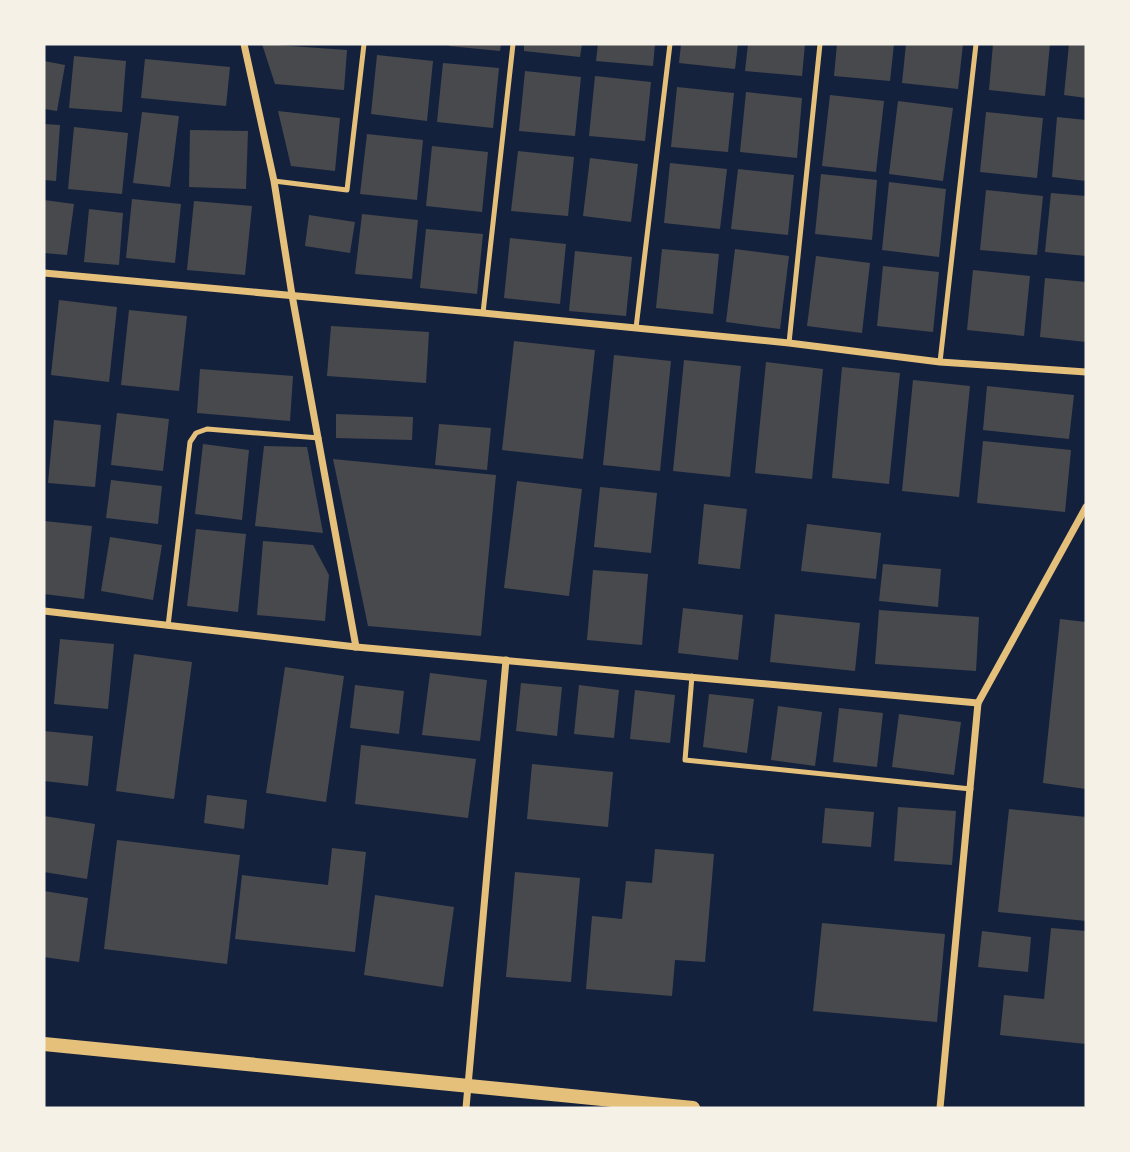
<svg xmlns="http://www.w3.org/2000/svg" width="1130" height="1152" font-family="'Golos Text',sans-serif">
<rect width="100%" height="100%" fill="#14213d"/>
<g fill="#48494c">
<polygon points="262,44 347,50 344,90 275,84"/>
<polygon points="449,44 501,44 500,51 449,46"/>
<polygon points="524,44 582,44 580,57 524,51"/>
<polygon points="598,44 655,44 653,66 596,61"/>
<polygon points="681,44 738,44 735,69 679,63"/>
<polygon points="748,44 805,44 802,76 745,71"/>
<polygon points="837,44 894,44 890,81 834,76"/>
<polygon points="906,44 963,44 958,89 902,83"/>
<polygon points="993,44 1050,44 1045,96 989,90"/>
<polygon points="1069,44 1086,44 1086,98 1064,95"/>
<polygon points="377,55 433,61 427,121 371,114"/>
<polygon points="74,56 126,61 122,112 69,108"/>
<polygon points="145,59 230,67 226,106 141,98"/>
<polygon points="44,61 65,65 57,111 44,109"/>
<polygon points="443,63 499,68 493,128 437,122"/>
<polygon points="525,71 581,77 575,136 519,131"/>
<polygon points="595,76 651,82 645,141 589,136"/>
<polygon points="677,87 734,93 728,152 671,147"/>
<polygon points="746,92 802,98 797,158 740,152"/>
<polygon points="830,95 884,101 876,172 822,166"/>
<polygon points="898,101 953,108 943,181 889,174"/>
<polygon points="278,111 340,118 335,171 291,166"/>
<polygon points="142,112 179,116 170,187 133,183"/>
<polygon points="986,112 1043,118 1037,178 980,172"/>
<polygon points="1057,117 1086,120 1086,181 1052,177"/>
<polygon points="44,124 60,125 56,181 44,180"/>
<polygon points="74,127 128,133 122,194 68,189"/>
<polygon points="190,130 248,131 246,189 189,187"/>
<polygon points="367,134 423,140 417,200 360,194"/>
<polygon points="432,146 488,152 482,212 426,206"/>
<polygon points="518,151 574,157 568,216 511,211"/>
<polygon points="590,158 638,164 631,222 583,216"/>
<polygon points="670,163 727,169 720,229 664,223"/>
<polygon points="738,169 794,175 788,235 731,229"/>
<polygon points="821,174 877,180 872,240 815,234"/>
<polygon points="889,182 946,189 939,257 882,250"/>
<polygon points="986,190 1043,196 1037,255 980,250"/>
<polygon points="1051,193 1086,196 1086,256 1045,252"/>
<polygon points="132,199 181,204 175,263 126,258"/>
<polygon points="44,200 74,204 67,255 44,253"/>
<polygon points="194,201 252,206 245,275 187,270"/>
<polygon points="89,209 123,213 119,265 84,262"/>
<polygon points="362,214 418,220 412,279 355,274"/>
<polygon points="309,215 355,222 350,253 305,246"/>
<polygon points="426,229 483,234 477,294 420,288"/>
<polygon points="510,238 566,244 560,304 504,298"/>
<polygon points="662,249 719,254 713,314 656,308"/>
<polygon points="735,249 789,256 780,329 726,322"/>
<polygon points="575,251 632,257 626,316 569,311"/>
<polygon points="816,256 870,263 862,333 807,326"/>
<polygon points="883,266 939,272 933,332 877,326"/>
<polygon points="973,270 1030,276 1024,336 967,330"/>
<polygon points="1045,278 1086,282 1086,342 1040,337"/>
<polygon points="59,300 117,307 109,382 51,375"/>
<polygon points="129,310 187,316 179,391 121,385"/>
<polygon points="331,326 429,332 426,383 327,376"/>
<polygon points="514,341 595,350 583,459 502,450"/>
<polygon points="614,355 671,361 660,471 603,465"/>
<polygon points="684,360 741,366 730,477 673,471"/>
<polygon points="766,362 823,369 812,479 755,473"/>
<polygon points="842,367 900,373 889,484 832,478"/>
<polygon points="200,369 293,376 290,421 197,413"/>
<polygon points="913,380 970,386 959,497 902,491"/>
<polygon points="987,386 1074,395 1069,439 983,430"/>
<polygon points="117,413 169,419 163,471 111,465"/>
<polygon points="336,414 413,417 412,440 336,438"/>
<polygon points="54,420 101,425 95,487 48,483"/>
<polygon points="439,424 491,428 487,470 435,465"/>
<polygon points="983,441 1071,450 1065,512 977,503"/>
<polygon points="203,444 249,450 242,520 195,514"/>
<polygon points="264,446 307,447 323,533 255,526"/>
<polygon points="333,459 496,475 481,636 368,626"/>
<polygon points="111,480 162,486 158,524 106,518"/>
<polygon points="517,481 582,489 569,596 504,588"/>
<polygon points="600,487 657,493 651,553 594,547"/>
<polygon points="704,504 747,509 740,569 698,564"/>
<polygon points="44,521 92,526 84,599 44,594"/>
<polygon points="807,524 881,533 876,579 801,571"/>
<polygon points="196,529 246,534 238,612 187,606"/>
<polygon points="110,537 162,545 153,600 101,591"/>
<polygon points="263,541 313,545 329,575 325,621 257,615"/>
<polygon points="883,564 941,569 938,607 879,601"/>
<polygon points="593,570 648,574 642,645 587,640"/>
<polygon points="683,608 743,615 738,660 678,653"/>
<polygon points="879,610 979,617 976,671 875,664"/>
<polygon points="775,614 860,623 855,671 770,662"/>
<polygon points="1060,619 1086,622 1086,789 1043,783"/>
<polygon points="60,639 114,644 108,709 54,704"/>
<polygon points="134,654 192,662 174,799 116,791"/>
<polygon points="285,667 344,676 326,802 266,793"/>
<polygon points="430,673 487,680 480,741 422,735"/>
<polygon points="521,683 562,687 557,736 516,731"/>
<polygon points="355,685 404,691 399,734 350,728"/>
<polygon points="579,685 619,690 614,738 574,734"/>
<polygon points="635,690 675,695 670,743 630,739"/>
<polygon points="709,694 754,699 747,753 703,747"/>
<polygon points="778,706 822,712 815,766 771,760"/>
<polygon points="839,708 883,713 877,767 833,762"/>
<polygon points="899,714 961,722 954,775 892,767"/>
<polygon points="44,731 93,736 88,786 44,781"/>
<polygon points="361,745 476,759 468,818 355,804"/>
<polygon points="532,764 613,772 608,827 527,819"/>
<polygon points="207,795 247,800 244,829 204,823"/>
<polygon points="898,807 956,811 952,865 894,861"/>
<polygon points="825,808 874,812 871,847 822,843"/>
<polygon points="1009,809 1086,817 1086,921 998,912"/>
<polygon points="44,816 95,824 87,879 44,872"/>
<polygon points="117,840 240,855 227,964 104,949"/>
<polygon points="332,848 366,852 355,952 235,939 242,875 328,885"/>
<polygon points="655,849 714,854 705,962 675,960 672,996 586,989 592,916 622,919 626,881 652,883"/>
<polygon points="515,872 580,878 571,982 506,977"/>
<polygon points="44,891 88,898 79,962 44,957"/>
<polygon points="375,895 454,907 443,987 364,975"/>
<polygon points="822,923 945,934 937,1022 813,1011"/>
<polygon points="1051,928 1086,931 1086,1044 1000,1035 1004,995 1044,999"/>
<polygon points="982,931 1031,937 1028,972 978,967"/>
</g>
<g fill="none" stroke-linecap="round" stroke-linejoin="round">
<g stroke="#e5c07b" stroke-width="5">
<polyline points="274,181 347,190 364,44"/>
<polyline points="483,313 513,44"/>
<polyline points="636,328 670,44"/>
<polyline points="789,343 820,44"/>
<polyline points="940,362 976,44"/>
<polyline points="168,626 190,442 196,433 207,429 319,438"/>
<polyline points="692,676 685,760 971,789"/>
</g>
<g stroke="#e5c07b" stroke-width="7">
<polyline points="244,44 274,181 292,295 356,647"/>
<polyline points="44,273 483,313 789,343 940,362 1086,372"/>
<polyline points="44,611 356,647 978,703"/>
<polyline points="466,1108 506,660"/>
<polyline points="940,1108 978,703 1086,507"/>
</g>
<polyline stroke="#e5c07b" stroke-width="14" points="44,1044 693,1108"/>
</g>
<rect width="1130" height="1152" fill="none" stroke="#f6f1e7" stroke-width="91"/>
</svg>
